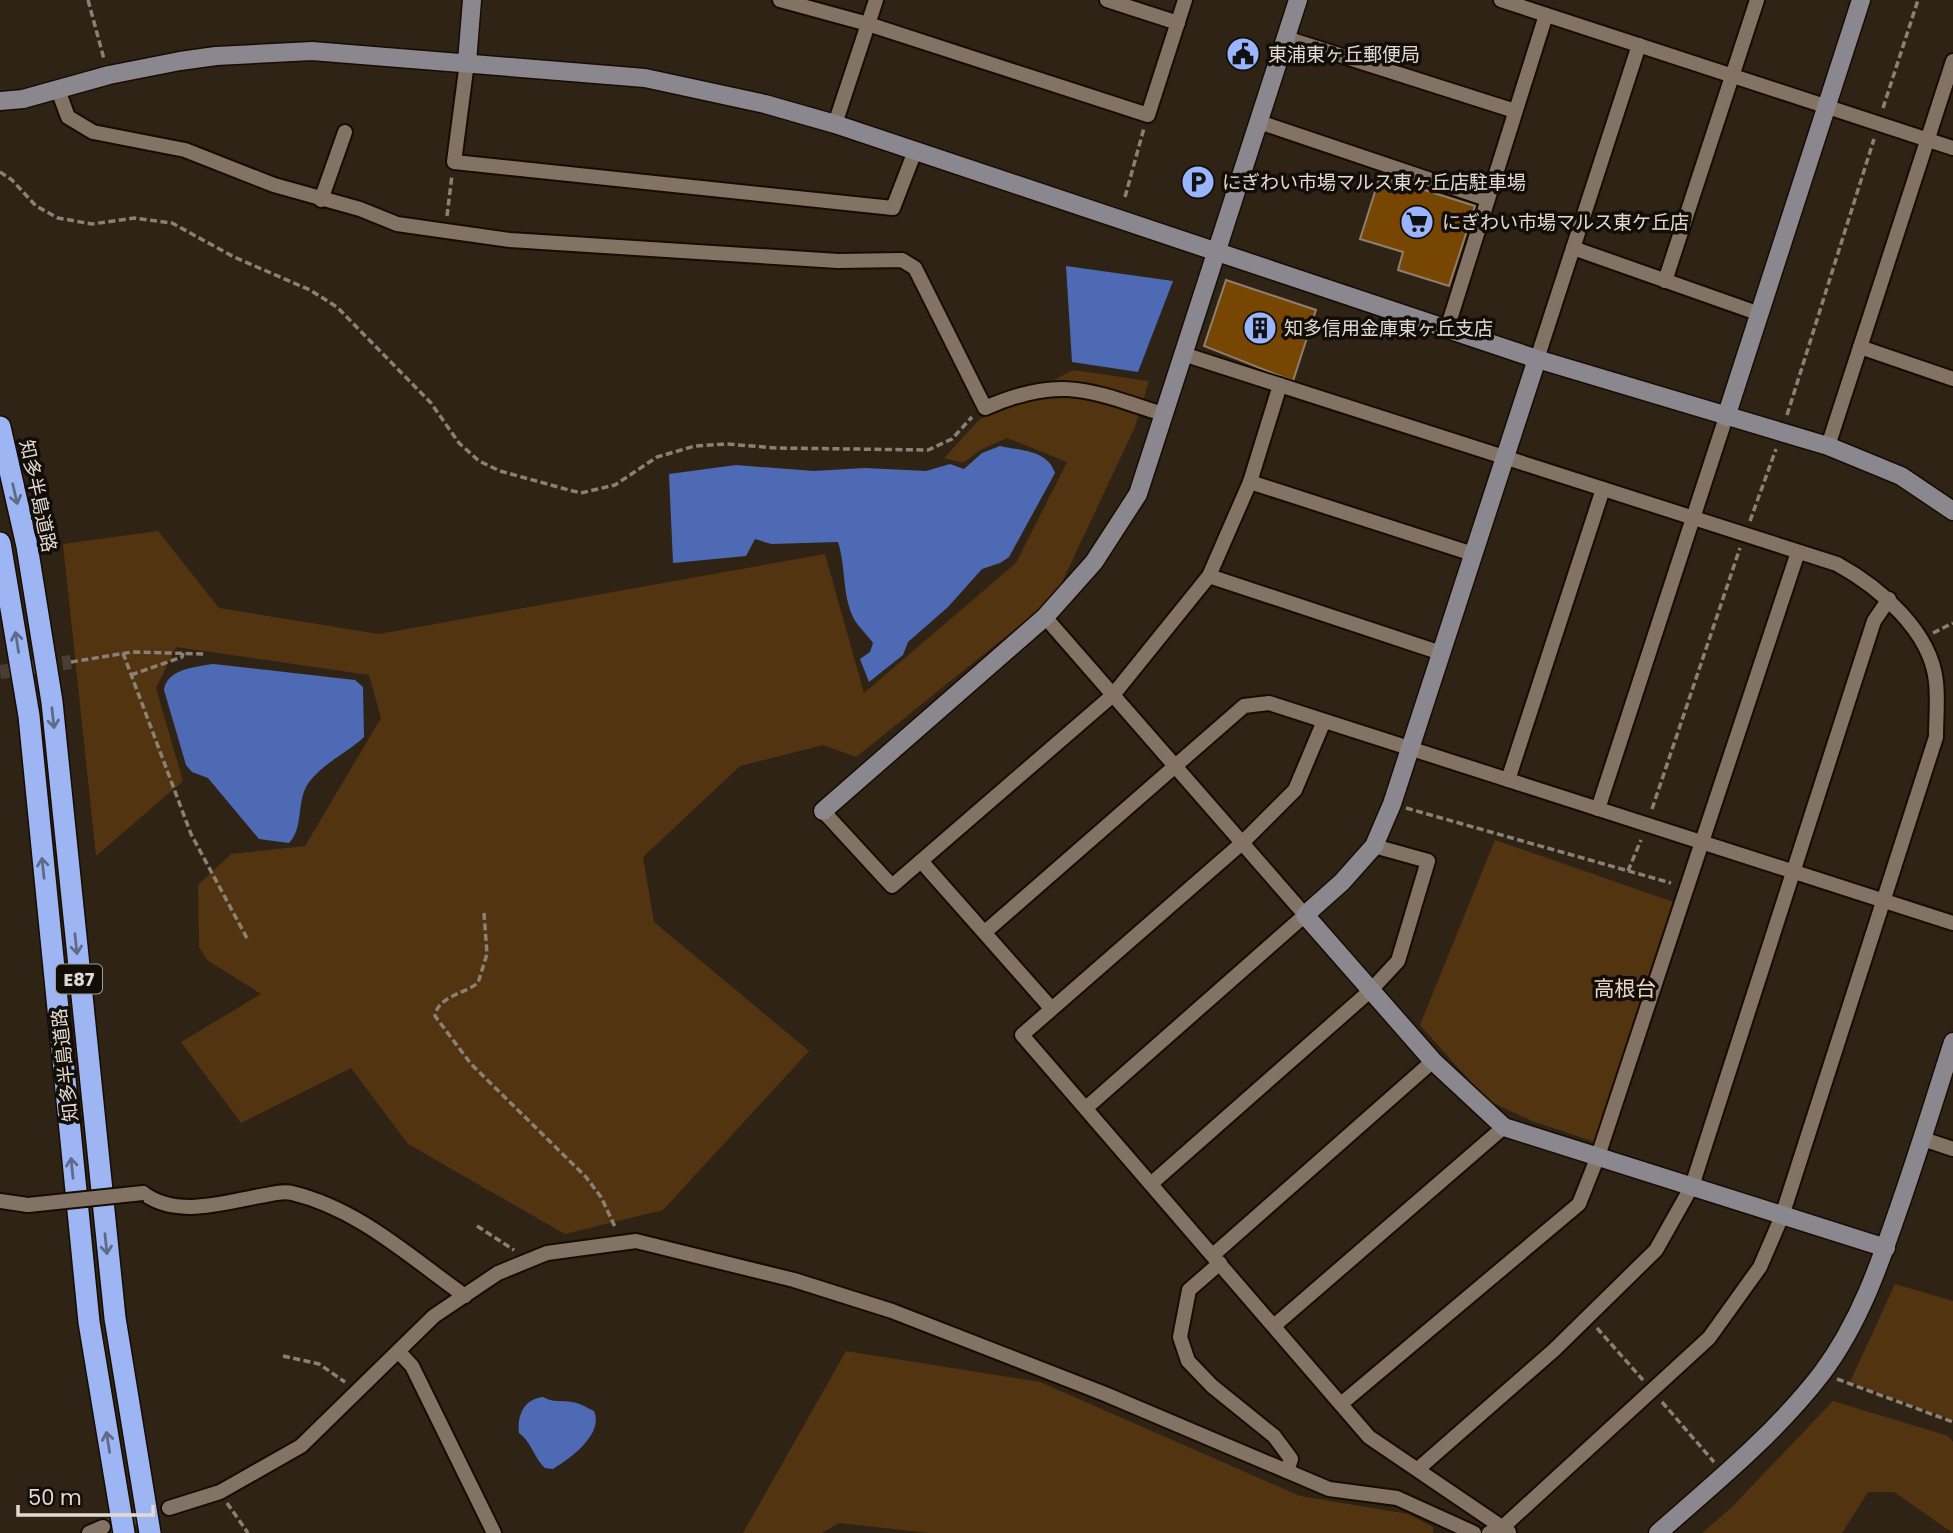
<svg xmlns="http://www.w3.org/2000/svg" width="1953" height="1533" font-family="Poppins,'Noto Sans JP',sans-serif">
<rect width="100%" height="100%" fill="#2f2316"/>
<g fill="#533410">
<polygon points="1073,370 1149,381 1135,427 1055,597 856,757 823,745 740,766 643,857 654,922 809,1051 663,1210 565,1234 408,1144 351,1068 241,1123 181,1042 261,994 207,960 199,947 198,885 231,854 305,846 381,718 369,675 176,647 156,688 183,781 96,856 63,544 158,531 219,608 379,634 825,554 864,693 1016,563 1067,462 1007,438 982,449 963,463 944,458 979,420"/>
<polygon points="1495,840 1685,906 1604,1145 1532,1121 1487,1100 1420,1025"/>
<polygon points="1895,1284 1953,1301 1953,1420 1850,1382"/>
<polygon points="846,1351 1040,1382 1300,1496 1408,1514 1433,1527 1433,1533 930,1533 839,1523 822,1533 743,1533"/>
<polygon points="1833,1401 1948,1436 1953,1442 1953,1533 1894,1492 1868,1492 1842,1533 1702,1533 1731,1508"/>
</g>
<g fill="#4e6ab4">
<polygon points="1066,266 1173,281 1138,372 1072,362"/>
<path d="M1000,446C1019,451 1047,449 1055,473L1009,557L1000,563L982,569L948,607L908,642L903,655L869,682L860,659L870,652L873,643C867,634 857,626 853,617C842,593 846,567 838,542L771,544L755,539L746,556L673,563L669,474L736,465L814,471L865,468L926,471L950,464L964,469L982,453Z"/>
<path d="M213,664L355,680L363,687L364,737C346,754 319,765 306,787C297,805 303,829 289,843L259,839L208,778L192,772L186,765L164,690C167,669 195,667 213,664Z"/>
<path d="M543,1397C553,1403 561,1400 572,1402C580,1403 587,1408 594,1411C604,1434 571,1458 553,1469L545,1468C534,1458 531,1441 519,1433C517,1415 524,1399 543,1397Z"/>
</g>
<g fill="#764602" stroke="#8e7f70" stroke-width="2">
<polygon points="1380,176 1475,206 1449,286 1398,270 1403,252 1360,239"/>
<polygon points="1226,280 1316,310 1293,381 1204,346"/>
</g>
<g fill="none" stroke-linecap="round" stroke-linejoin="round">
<g stroke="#4a3e32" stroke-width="14" stroke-dasharray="14 7" stroke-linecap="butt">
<polyline points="0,672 71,662"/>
<polyline points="103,1527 169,1508"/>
</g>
<defs>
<g id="street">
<polyline points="780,0 868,24 1148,115 1185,0"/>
<polyline points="1107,0 1178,23"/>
<polyline points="1501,0 1953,148"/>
<polyline points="1286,38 1515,111"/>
<polyline points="467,62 454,162 893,208 915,151"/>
<path d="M58,90L68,117L93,132L185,150L274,185L360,209L397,224L510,240L838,261L902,260L915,268L985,408C1060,375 1089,390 1162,414"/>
<polyline points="1259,122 1487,199"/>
<polyline points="835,124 876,0"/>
<polyline points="321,200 345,132"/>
<polyline points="1573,248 1760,314"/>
<polyline points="1665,281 1757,0"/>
<polyline points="1447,329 1546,15"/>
<polyline points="1860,347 1953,379"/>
<path d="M1183,354L1837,564C1879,587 1931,631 1936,682C1938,700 1936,719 1936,737L1782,1216L1760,1267L1709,1338L1504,1526L1489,1533"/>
<polyline points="1537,359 1639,45"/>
<polyline points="1828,446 1953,61"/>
<polyline points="1250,482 1473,554"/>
<polyline points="1209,576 1441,653"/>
<polyline points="1045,617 1305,915 1086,1108"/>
<polyline points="1324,721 1295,790 1242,843 1022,1035 1369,1437 1509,1532"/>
<polyline points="1508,780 1603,489"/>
<polyline points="1598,809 1726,417"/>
<polyline points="823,811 892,886 1113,695 1209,576 1250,482 1280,385"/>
<polyline points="921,861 1050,1007"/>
<polyline points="985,932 1244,706 1269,703 1953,923"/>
<polyline points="1923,1139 1953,1149"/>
<polyline points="1152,1183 1371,990 1398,961 1428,861 1374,846"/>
<path d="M143,1193C176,1218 222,1203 260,1196C270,1195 282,1190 292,1193C359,1209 410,1257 465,1296"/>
<polyline points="0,1201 28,1205"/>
<polyline points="1213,1255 1433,1061"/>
<polyline points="1220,1263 1189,1290 1180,1337 1188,1361 1212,1386 1274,1436 1291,1459 1287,1471"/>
<polyline points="1275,1325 1504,1127"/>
<polyline points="399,1352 412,1366 494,1533"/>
<polyline points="1341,1404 1579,1204 1598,1156 1798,552"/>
<polyline points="1418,1469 1554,1350 1656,1250 1692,1186 1874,621 1889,599"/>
<polyline points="169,1508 220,1492 301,1446 434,1316 498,1273 547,1253 636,1241 794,1280 892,1311 1105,1394 1329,1489 1397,1498 1474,1533"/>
<polyline points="89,1533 103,1527"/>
</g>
<g id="secondary">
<polyline points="467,62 472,0"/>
<polyline points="0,101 23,99 109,75 180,61 216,56 312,51 645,78 765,104 835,124 1537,359 1828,446 1901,476 1953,511"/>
<polyline points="1537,359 1392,804 1374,846 1342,882 1305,915 1433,1061 1504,1127 1886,1248"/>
<polyline points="1726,417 1861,0"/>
<polyline points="823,811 1045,617 1094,562 1138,494 1298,0"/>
<path d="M1658,1533C1715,1483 1776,1433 1822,1373C1861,1321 1881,1260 1902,1199C1920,1147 1936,1095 1953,1042"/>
</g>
<g id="highway">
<polyline points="0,427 27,546 52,702 115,1318 150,1533"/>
<polyline points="0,543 29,716 89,1322 124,1533"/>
</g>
</defs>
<use href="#street" stroke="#170c02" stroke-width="18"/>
<use href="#secondary" stroke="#170c02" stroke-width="21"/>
<use href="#highway" stroke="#170c02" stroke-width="24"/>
<g stroke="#8a8075" stroke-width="3.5" stroke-dasharray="7 3.5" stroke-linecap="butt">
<polyline points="88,0 104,59"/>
<polyline points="1883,108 1918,0"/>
<polyline points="0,172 12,180 36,206 58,218 92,224 134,218 172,223 234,257 310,290 337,307 431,403 459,443 479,461 500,471 569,490 581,493 615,485 657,457 695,446 727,444 776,448 928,450 952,439 972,417"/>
<polyline points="1125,197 1144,128"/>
<polyline points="447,216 452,175"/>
<polyline points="1787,415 1874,139"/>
<polyline points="1750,521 1776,449"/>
<polyline points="1933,633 1953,623"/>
<polyline points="123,653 191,834 248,940"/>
<polyline points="71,662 132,652 206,654"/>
<polyline points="131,675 182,657 183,653"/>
<polyline points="1406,808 1671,883"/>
<polyline points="1652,809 1740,548"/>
<polyline points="1628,871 1641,840"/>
<path d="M484,913L487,954L478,983C464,994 438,996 435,1016L471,1064L586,1177L601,1197L616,1229"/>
<polyline points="477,1226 514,1250"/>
<polyline points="1597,1328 1643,1380"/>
<polyline points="283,1356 319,1364 345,1382"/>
<polyline points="1837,1379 1953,1422"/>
<polyline points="1662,1402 1714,1462"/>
<polyline points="227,1503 248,1533"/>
</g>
<use href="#street" stroke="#827364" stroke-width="14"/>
<use href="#secondary" stroke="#8a878f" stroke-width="18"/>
<use href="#highway" stroke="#9db6f3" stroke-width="21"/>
<defs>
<polyline id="street-bridge" points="28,1205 143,1193"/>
</defs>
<use href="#street-bridge" stroke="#170c02" stroke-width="18" stroke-linecap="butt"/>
<use href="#street-bridge" stroke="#827364" stroke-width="14"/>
</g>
<defs><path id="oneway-shaft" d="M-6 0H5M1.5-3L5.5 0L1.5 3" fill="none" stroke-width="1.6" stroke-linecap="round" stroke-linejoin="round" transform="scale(1.75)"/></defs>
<g stroke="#5f6a89">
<use href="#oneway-shaft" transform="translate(15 494) rotate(77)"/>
<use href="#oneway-shaft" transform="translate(17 642) rotate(-99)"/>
<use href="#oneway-shaft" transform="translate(53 718) rotate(84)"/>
<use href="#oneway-shaft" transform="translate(43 868) rotate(-96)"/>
<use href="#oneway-shaft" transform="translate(76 944) rotate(84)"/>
<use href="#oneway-shaft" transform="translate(72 1168) rotate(-96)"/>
<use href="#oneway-shaft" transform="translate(106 1244) rotate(84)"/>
<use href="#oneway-shaft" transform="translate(108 1442) rotate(-99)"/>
</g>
<defs>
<symbol id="civic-disc" viewBox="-11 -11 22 22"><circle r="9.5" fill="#98b5fd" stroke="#130d08"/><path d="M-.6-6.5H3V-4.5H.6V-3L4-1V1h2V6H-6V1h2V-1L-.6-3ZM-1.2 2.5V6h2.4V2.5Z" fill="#111"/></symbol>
<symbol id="parking-disc" viewBox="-11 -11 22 22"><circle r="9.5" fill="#98b5fd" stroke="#130d08"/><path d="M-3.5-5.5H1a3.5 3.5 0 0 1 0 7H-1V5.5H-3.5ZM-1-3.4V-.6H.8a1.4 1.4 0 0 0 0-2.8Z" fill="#111"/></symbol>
<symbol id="supermarket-disc" viewBox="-11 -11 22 22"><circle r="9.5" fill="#98b5fd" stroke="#130d08"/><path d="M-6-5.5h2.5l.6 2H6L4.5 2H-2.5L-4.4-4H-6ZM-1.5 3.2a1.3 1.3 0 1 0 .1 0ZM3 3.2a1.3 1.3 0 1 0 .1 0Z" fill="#111"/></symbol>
<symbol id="building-disc" viewBox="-11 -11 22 22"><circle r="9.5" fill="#98b5fd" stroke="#130d08"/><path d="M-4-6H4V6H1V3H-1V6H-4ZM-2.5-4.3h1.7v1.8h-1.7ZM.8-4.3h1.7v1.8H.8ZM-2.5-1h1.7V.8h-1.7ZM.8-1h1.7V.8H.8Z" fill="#111"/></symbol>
</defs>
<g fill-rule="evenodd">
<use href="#civic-disc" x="1224" y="35" width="38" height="38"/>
<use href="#parking-disc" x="1179" y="163" width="38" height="38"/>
<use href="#supermarket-disc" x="1398" y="203" width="38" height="38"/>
<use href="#building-disc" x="1241" y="309" width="38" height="38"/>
</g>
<g text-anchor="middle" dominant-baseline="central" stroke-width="7" stroke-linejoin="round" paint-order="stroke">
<rect fill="#130d08" stroke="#a49c95" stroke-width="2" x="56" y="964.5" width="46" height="29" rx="5"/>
<g font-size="18" font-weight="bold" fill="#e2dad2">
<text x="79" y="979">E87</text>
</g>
<g font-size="19" fill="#e2dad2" stroke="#130d08" text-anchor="start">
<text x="1268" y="54">東浦東ヶ丘郵便局</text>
<text x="1222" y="182">にぎわい市場マルス東ヶ丘店駐車場</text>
<text x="1442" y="222">にぎわい市場マルス東ケ丘店</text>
<text x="1284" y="328">知多信用金庫東ヶ丘支店</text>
</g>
<g font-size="19" fill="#e2dad2" stroke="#130d08">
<text transform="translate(38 496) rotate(78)">知多半島道路</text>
<text transform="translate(65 1065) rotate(-96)">知多半島道路</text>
</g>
<g font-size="21" fill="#e7d6c6" stroke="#130d08">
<text x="1625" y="988">高根台</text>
</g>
</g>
<path d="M18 1505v10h135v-10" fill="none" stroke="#e2dad2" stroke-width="3.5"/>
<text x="28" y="1505" font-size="21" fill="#e2dad2" stroke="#130d08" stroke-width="5" paint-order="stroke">50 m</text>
</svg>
